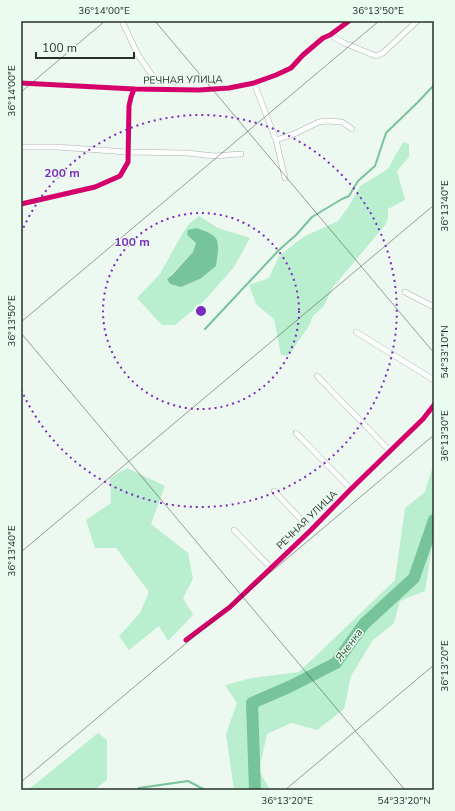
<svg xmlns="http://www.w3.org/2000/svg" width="455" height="811" font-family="'Nunito Sans',sans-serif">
<rect width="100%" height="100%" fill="#edf8f0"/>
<g fill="#b9efce" fill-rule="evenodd">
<polygon points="403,142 409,144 409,157 397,171 405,200 388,209 388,218 386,224 333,287 324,306 313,316 309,326 288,356 281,355 274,319 256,304 249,285 269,278 279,256 303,237 338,221 349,206 360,186 388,169"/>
<path d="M199,216L218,228L250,238L234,267L204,301L175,325H162L137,298L160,274L181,236L189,224ZM187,235L219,244L200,279L181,287L170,284L167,279L193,252L196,243Z"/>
<polygon points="434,462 434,534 425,591 400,601 394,623 373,640 351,676 344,709 317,730 291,723 267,734 259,770 270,790 234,790 226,734 237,703 225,685 252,678 299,672 395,580 405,508 425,492"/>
<polygon points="127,468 165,486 151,524 188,553 193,579 183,598 193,615 168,641 159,626 129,650 119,636 140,613 149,592 116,548 95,548 86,520 111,503 110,478"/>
<polygon points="98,733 107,740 107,780 94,790 28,790"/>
</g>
<path fill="#77c49b" d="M196,228C223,236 219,242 216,266L200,279L181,287L170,284L167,279L172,275L193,252L196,243L187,235L188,230Z"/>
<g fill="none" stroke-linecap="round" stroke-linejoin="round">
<g stroke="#77c49b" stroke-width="2">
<polyline points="205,329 279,250 296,235 312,217 342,199 349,196 358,181 375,166 386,133 418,102 434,85"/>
<polyline points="137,790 139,788 188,781 205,790"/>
</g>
<polyline stroke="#77c49b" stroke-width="12" points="255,790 252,703 289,687 336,663 364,624 414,578 434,520"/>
<defs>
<g id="street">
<polyline points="122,21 138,55 154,78 176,89"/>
<polyline points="330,35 344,43 376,56 383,53 417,21"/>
<polyline points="21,83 134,89 199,90 229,88 254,83 276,75 291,68 303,55 323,38 330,35 349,21"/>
<polyline points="254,83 276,140 285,178"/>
<polyline points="276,140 294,134 319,122 327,121 342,122 352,129"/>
<polyline points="21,147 57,147 128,152 187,153 214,156 241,154"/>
<polyline points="21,204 95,187 120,176 128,162 129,106 131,97 134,89"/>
<polyline points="405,292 434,307"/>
<polyline points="356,332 434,380"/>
<polyline points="317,376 390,451"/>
<polyline points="296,433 351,489"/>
<polyline points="274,491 311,530"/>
<polyline points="234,530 271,568"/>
<polyline points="186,640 230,607 311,530 351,489 423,419 434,405"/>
</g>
</defs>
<use href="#street" stroke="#acb3ae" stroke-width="6"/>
<use href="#street" stroke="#fcfefd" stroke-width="5"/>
<defs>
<g id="cycleway">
<polyline points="21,83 134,89 199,90 229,88 254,83 276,75 291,68 303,55 323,38 330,35 349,21"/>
<polyline points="21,204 95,187 120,176 128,162 129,106 131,97 134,89"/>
<polyline points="186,640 230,607 311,530 351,489 423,419 434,405"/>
</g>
</defs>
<use href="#cycleway" stroke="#e9fcef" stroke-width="8"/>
<use href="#cycleway" stroke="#d6006c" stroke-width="5"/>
</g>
<path fill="none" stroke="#29302b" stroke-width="1" stroke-opacity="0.45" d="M155,21L434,353M21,92L105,21M21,322L379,21M21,333L405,790M21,552L434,205M21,782L434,435M285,790L434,665"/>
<g fill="none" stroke="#7b2cbf" stroke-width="2" stroke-dasharray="2 4">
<circle cx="201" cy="311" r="98"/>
<path d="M21 233A196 196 0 1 1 21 389"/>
</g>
<g text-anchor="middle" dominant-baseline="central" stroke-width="3" stroke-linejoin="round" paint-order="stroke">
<g font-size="10" fill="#29302b" stroke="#e9fcef">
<text transform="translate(183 80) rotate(-1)">РЕЧНАЯ УЛИЦА</text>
<text transform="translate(307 520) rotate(-44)">РЕЧНАЯ УЛИЦА</text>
</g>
<g font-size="11" font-style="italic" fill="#255038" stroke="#e9fcef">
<text transform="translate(349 645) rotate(-54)">Яченка</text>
</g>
</g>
<circle cx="201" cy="311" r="6" fill="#7b2cbf" stroke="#e9fcef" stroke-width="2"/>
<g font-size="12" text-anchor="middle" font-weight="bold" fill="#7b2cbf" stroke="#e9fcef" stroke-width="3" stroke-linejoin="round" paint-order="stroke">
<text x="62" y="177">200 m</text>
<text x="132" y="246">100 m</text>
</g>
<rect width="455" height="811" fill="none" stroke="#e9fcef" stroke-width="44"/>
<path d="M36 52v6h98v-6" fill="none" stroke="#29302b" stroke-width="2"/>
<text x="42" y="52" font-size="12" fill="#29302b" stroke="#e9fcef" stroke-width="3" paint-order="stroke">100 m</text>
<rect x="22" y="22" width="411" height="767" fill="none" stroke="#29302b" stroke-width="1.5"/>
<g font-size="10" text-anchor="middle" fill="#29302b">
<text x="104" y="14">36°14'00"E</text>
<text x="378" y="14">36°13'50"E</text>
<text transform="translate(11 91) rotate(-90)" y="4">36°14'00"E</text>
<text transform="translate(444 206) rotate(-90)" y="4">36°13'40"E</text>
<text transform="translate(11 321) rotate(-90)" y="4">36°13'50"E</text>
<text transform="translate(444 352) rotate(-90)" y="4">54°33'10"N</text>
<text transform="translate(444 436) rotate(-90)" y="4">36°13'30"E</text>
<text transform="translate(11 551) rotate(-90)" y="4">36°13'40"E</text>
<text transform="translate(444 666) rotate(-90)" y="4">36°13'20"E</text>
<text x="287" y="804">36°13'20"E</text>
<text x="404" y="804">54°33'20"N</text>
</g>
</svg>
